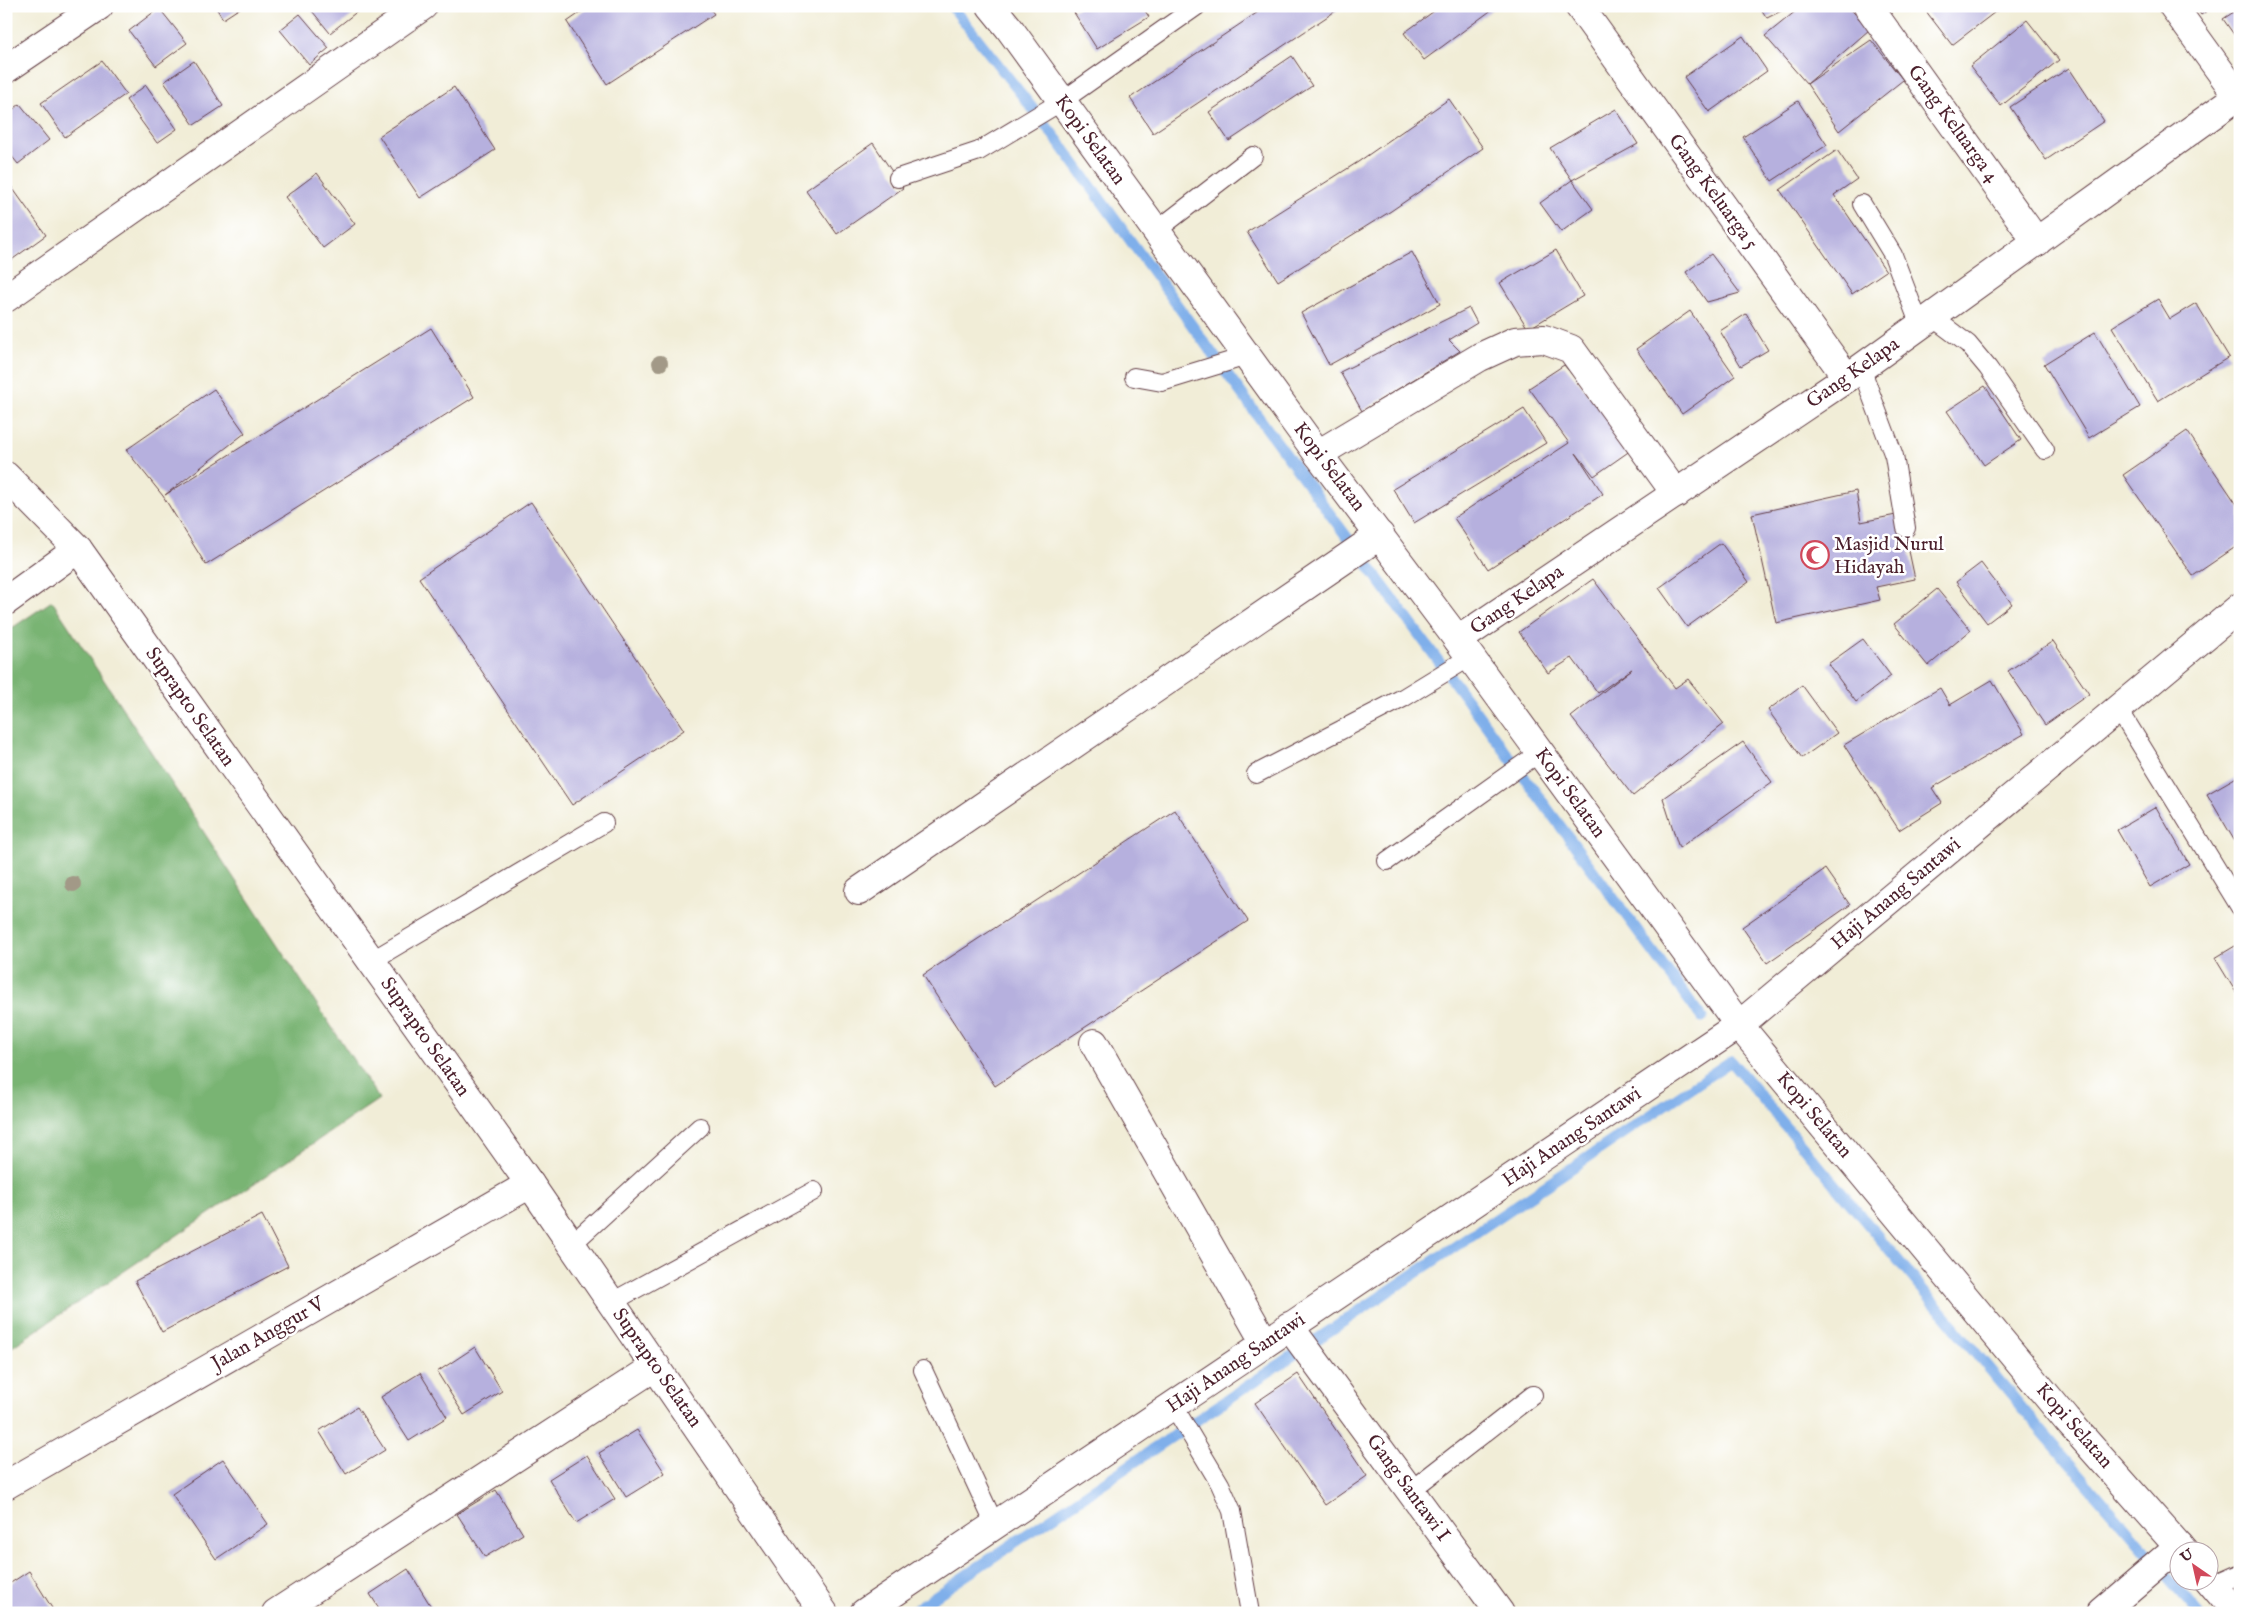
<svg xmlns="http://www.w3.org/2000/svg" width="2246" height="1619" font-family="'IM FELL English',serif">
<rect width="100%" height="100%" fill="#fff"/>
<filter id="ink" filterUnits="userSpaceOnUse"><feTurbulence type="fractalNoise" baseFrequency=".02" numOctaves="2"/><feDisplacementMap in="SourceGraphic" scale="10" xChannelSelector="R" yChannelSelector="G"/><feConvolveMatrix kernelMatrix="1 2 1 2 8 2 1 2 1" color-interpolation-filters="sRGB"/></filter>
<filter id="wash" filterUnits="userSpaceOnUse"><feTurbulence type="fractalNoise" baseFrequency=".0096" numOctaves="4" result="noise"/><feDisplacementMap in="SourceGraphic" scale="20" xChannelSelector="R" yChannelSelector="G"/><feGaussianBlur stdDeviation="1.12" result="paint"/><feColorMatrix in="noise" values="0 0 0 0 0 0 0 0 0 0 0 0 0 0 0 0 0 1.4 0 .05"/><feComposite in="paint" operator="in"/></filter>
<g filter="url(#wash)">
<rect width="100%" height="100%" fill="#f1edd7"/>
<polygon fill="#79b473" stroke="#626a4f" points="52,601 379,1099 6,1351 6,632"/>
<g fill="none" stroke-linecap="round" stroke-linejoin="round">
<g stroke="#7fafea" stroke-width="11">
<polyline points="952,6 1058,141 1268,430 1702,1018"/>
<polyline points="910,1613 1731,1061 2033,1421 2199,1613"/>
</g>
</g>
<g id="blocks">
<g fill="#b6b0de">
<polygon points="215,6 243,6 223,19"/>
<polygon points="308,6 364,6 330,33"/>
<polygon points="590,6 708,6 714,14 607,84 567,22"/>
<polygon points="1081,6 1142,6 1149,17 1097,49 1073,11"/>
<polygon points="1267,6 1343,6 1153,133 1130,98"/>
<polygon points="1441,6 1497,6 1424,60 1404,33"/>
<polygon points="1759,6 1791,6 1767,18"/>
<polygon points="1802,6 1848,6 1869,30 1807,84 1871,40 1903,80 1839,131 1807,84 1765,36"/>
<polygon points="1922,6 1996,6 1999,9 1952,45"/>
<polygon points="2195,6 2214,6 2201,15"/>
<polygon points="159,8 187,43 156,66 129,31"/>
<polygon points="2240,8 2240,43 2223,19"/>
<polygon points="300,14 329,48 309,65 280,30"/>
<polygon points="2027,20 2059,60 2001,106 1970,66"/>
<polygon points="1743,36 1767,71 1709,112 1684,77"/>
<polygon points="1292,56 1312,86 1229,141 1209,112"/>
<polygon points="102,61 126,94 65,137 41,103"/>
<polygon points="194,61 223,106 194,125 164,82"/>
<polygon points="2069,68 2104,121 2046,160 2010,107"/>
<polygon points="146,85 177,129 157,143 126,100"/>
<polygon points="454,87 495,150 420,198 379,136"/>
<polygon points="1449,99 1483,148 1391,211 1278,281 1247,232 1358,162"/>
<polygon points="1798,101 1827,145 1772,181 1743,137"/>
<polygon points="20,104 49,140 18,164 6,149 6,115"/>
<polygon points="1616,109 1638,144 1572,180 1550,148"/>
<polygon points="873,143 903,188 837,234 806,190"/>
<polygon points="1837,150 1857,179 1834,195 1886,271 1852,294 1780,190"/>
<polygon points="317,173 355,224 323,248 285,197"/>
<polygon points="1572,180 1593,209 1561,232 1540,203"/>
<polygon points="11,186 46,235 6,264 6,189"/>
<polygon points="1556,250 1583,296 1528,329 1500,283"/>
<polygon points="1412,252 1440,304 1329,365 1301,313"/>
<polygon points="1711,254 1740,293 1707,302 1686,272"/>
<polygon points="2158,299 2170,319 2196,303 2229,357 2158,401 2112,327"/>
<polygon points="1469,308 1477,323 1449,340 1460,351 1362,411 1340,372"/>
<polygon points="1690,311 1735,376 1682,414 1636,349"/>
<polygon points="1746,314 1768,350 1741,366 1720,331"/>
<polygon points="431,328 474,397 206,565 163,496 126,450 214,389 245,433 165,495"/>
<polygon points="2095,332 2140,407 2089,438 2044,364"/>
<polygon points="1564,365 1634,448 1594,476 1576,453 1603,494 1488,569 1454,518 1569,443 1529,388"/>
<polygon points="1985,386 2021,440 1984,465 1947,411"/>
<polygon points="1524,409 1546,443 1414,523 1393,489"/>
<polygon points="2187,431 2240,509 2240,544 2193,576 2123,475"/>
<polygon points="1856,491 1861,522 1901,514 1915,579 1876,587 1880,600 1776,623 1752,514"/>
<polygon points="531,502 684,730 572,805 419,578"/>
<polygon points="1721,543 1749,582 1687,627 1659,588"/>
<polygon points="1981,563 2012,604 1987,623 1956,582"/>
<polygon points="1593,579 1675,688 1688,679 1724,724 1633,796 1571,717 1632,669 1598,693 1572,658 1548,673 1519,632"/>
<polygon points="1937,589 1971,630 1928,666 1894,624"/>
<polygon points="1863,639 1891,676 1856,702 1828,664"/>
<polygon points="2053,641 2089,694 2045,725 2008,671"/>
<polygon points="1992,680 2024,734 1932,788 1942,803 1899,830 1844,745 1940,688 1950,705"/>
<polygon points="1802,685 1837,733 1802,758 1768,710"/>
<polygon points="1743,742 1772,782 1679,848 1663,798"/>
<polygon points="2240,775 2240,850 2207,794"/>
<polygon points="2156,807 2189,864 2150,887 2117,830"/>
<polygon points="1175,810 1248,921 995,1086 923,975"/>
<polygon points="1825,869 1850,905 1767,963 1742,927"/>
<polygon points="2240,943 2240,999 2215,958"/>
<polygon points="262,1215 288,1266 162,1332 135,1281"/>
<polygon points="475,1347 502,1391 464,1415 437,1372"/>
<polygon points="420,1373 447,1417 409,1441 381,1397"/>
<polygon points="1298,1374 1367,1476 1325,1505 1255,1403"/>
<polygon points="357,1407 385,1450 346,1474 319,1431"/>
<polygon points="637,1430 665,1473 626,1497 599,1453"/>
<polygon points="587,1455 615,1499 576,1523 549,1479"/>
<polygon points="223,1459 268,1524 216,1559 172,1494"/>
<polygon points="496,1490 523,1534 485,1557 457,1514"/>
<polygon points="408,1569 435,1613 382,1613 370,1594"/>
<polygon points="29,1571 55,1613 6,1613 6,1586"/>
</g>
</g>
</g>
<g filter="url(#ink)">
<use href="#blocks" fill-opacity="0" stroke="#633e45" stroke-width="1"/>
<g fill="none" stroke-linecap="round" stroke-linejoin="round">
<defs>
<g id="lane">
<polyline points="898,178 979,151 1062,101 1197,6"/>
<polyline points="1862,204 1893,255 1920,326"/>
<polyline points="1156,231 1253,156"/>
<polyline points="1932,317 1968,344 1988,368 2045,450"/>
<polyline points="1861,368 1894,456 1906,528"/>
<polyline points="1134,377 1162,382 1247,356"/>
<polyline points="2118,708 2240,907"/>
<polyline points="1256,774 1403,698 1470,657"/>
<polyline points="1387,861 1540,752"/>
<polyline points="371,961 604,823"/>
<polyline points="572,1244 700,1127"/>
<polyline points="612,1302 814,1191"/>
<polyline points="923,1370 995,1525"/>
<polyline points="1173,1405 1220,1484 1232,1511 1250,1613"/>
<polyline points="1410,1491 1533,1395"/>
<polyline points="2213,1586 2240,1574"/>
</g>
<g id="street">
<polyline points="1579,6 1847,378"/>
<polyline points="1868,6 2037,242"/>
<polyline points="2173,6 2238,96"/>
<polyline points="6,69 99,6"/>
<polyline points="6,298 423,6"/>
<polyline points="1318,454 1480,357 1515,341 1544,339 1571,349 1676,494"/>
<polyline points="6,476 78,549 530,1184 824,1613"/>
<polyline points="6,601 78,549"/>
<polyline points="1458,640 1847,378 2240,95"/>
<polyline points="859,891 1380,535"/>
<polyline points="1094,1043 1265,1343"/>
<polyline points="1289,1326 1500,1613"/>
<polyline points="6,1485 530,1184"/>
<polyline points="276,1613 656,1366"/>
<polyline points="864,1613 1739,1025 2240,607"/>
<polyline points="2101,1613 2179,1546"/>
</g>
<g id="secondary">
<polyline points="991,6 1009,28 1318,454 1458,640 1739,1025 2067,1420 2184,1552"/>
<polyline points="2208,1580 2236,1613"/>
</g>
</defs>
<use href="#lane" stroke="#633e45" stroke-width="20"/>
<use href="#street" stroke="#633e45" stroke-width="30"/>
<use href="#secondary" stroke="#633e45" stroke-width="30"/>
<use href="#lane" stroke="#fff" stroke-width="18"/>
<use href="#street" stroke="#fff" stroke-width="28"/>
<use href="#secondary" stroke="#fff" stroke-width="28"/>
</g>
<g fill="#a29987">
<circle cx="660" cy="363" r="8"/>
<circle cx="73" cy="884" r="8"/>
</g>
</g>
<defs>
<symbol id="mosque-ring" viewBox="-11 -11 22 22"><circle r="9.5" fill="#fff" stroke="#d1495b" stroke-width="1.5"/><path d="M3.5-4.9A6 6 0 1 0 3.5 4.9A5 5 0 1 1 3.5-4.9Z" fill="#d1495b"/></symbol>
</defs>
<g fill-rule="evenodd">
<use href="#mosque-ring" x="1799" y="539" width="32" height="32"/>
</g>
<g text-anchor="middle" dominant-baseline="central" stroke-width="5" stroke-linejoin="round" paint-order="stroke">
<g font-size="20" fill="#4a1f2b" stroke="#fff">
<text transform="translate(1953 124) rotate(54)">Gang Keluarga 4</text>
<text transform="translate(1090 140) rotate(54)">Kopi Selatan</text>
<text transform="translate(1713 192) rotate(54)">Gang Keluarga 5</text>
<text transform="translate(1853 373) rotate(-35)">Gang Kelapa</text>
<text transform="translate(1329 467) rotate(53)">Kopi Selatan</text>
<text transform="translate(1517 600) rotate(-34)">Gang Kelapa</text>
<text transform="translate(190 707) rotate(55)">Suprapto Selatan</text>
<text transform="translate(1570 793) rotate(54)">Kopi Selatan</text>
<text transform="translate(1896 894) rotate(-40)">Haji Anang Santawi</text>
<text transform="translate(425 1037) rotate(55)">Suprapto Selatan</text>
<text transform="translate(1814 1115) rotate(50)">Kopi Selatan</text>
<text transform="translate(1572 1137) rotate(-34)">Haji Anang Santawi</text>
<text transform="translate(268 1334) rotate(-30)">Jalan Anggur V</text>
<text transform="translate(1236 1363) rotate(-34)">Haji Anang Santawi</text>
<text transform="translate(657 1368) rotate(55)">Suprapto Selatan</text>
<text transform="translate(2074 1426) rotate(49)">Kopi Selatan</text>
<text transform="translate(1408 1488) rotate(54)">Gang Santawi I</text>
</g>
<g font-size="20" fill="#4a1f2b" stroke="#fff" text-anchor="start">
<text x="1834" y="544">Masjid Nurul<tspan x="1834" dy="23">Hidayah</tspan></text>
</g>
</g>
<rect width="2246" height="1619" fill="none" stroke="#fff" stroke-width="25"/>
<g transform="translate(2194 1566) rotate(326)"><circle r="24" fill="#ffffff" stroke="#b7a5aa"/>
<path d="M0-4L9 19L0 12L-9 19Z" fill="#d1495b"/>
<text y="-8" font-size="14" font-weight="bold" text-anchor="middle" fill="#4a1f2b">U</text>
</g>
</svg>
